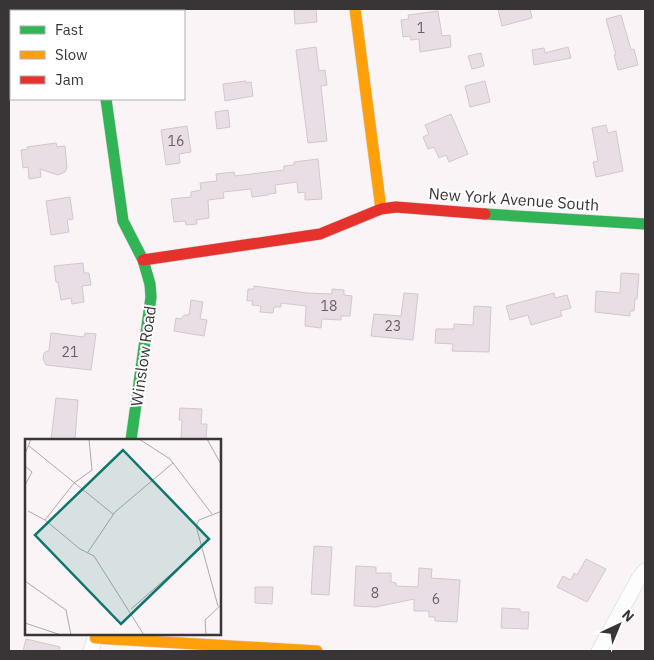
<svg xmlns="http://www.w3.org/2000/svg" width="654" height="660" font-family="'IBM Plex Sans',sans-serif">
<rect width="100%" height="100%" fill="#fbf4f6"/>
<g fill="#eadee6" stroke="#cec9cb">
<polygon points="294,9 316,9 317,22 295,24"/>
<polygon points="498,9 530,9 532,18 502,26"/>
<polygon points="438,11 442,36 450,35 451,47 420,52 419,39 411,40 410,36 403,37 401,20 409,19 408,15"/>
<polygon points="621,15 631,50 634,49 638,65 618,70 614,55 616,55 606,19"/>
<polygon points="316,47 319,71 325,70 327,85 321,86 327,141 308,143 296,50"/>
<polygon points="568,47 571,58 534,65 532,50 544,48 545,53"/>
<polygon points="481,53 484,66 472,69 468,56"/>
<polygon points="246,81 246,83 251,82 253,96 225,101 223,84"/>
<polygon points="485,81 490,102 470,107 465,86"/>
<polygon points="228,110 230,127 217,129 215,112"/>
<polygon points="451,114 468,154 449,162 446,155 439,158 434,147 428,149 423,137 429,134 425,125"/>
<polygon points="606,125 608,133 616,131 623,171 596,177 593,162 598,161 592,128"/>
<polygon points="187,126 191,152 179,154 180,163 166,165 161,130"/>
<polygon points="56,143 57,147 65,146 67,168 65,172 58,175 40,169 41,177 29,179 28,167 23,168 21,150 28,149 27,147"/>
<polygon points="318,159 322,199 305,200 305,192 298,193 297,182 275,185 276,193 268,194 268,195 252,197 251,189 223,192 224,198 208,200 209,218 196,220 197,224 186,225 185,221 174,222 171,199 191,197 191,192 201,190 200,183 217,181 216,174 234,172 235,176 284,170 284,166 294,165 294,162"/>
<polygon points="70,197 73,219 67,220 69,232 51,235 46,201"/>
<polygon points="83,263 84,273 89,273 91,285 82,286 84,302 72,304 71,298 61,300 58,282 56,282 54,266"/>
<polygon points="621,273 639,274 637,299 635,299 634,311 630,311 630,316 595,312 596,291 620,293"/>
<polygon points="254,286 307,293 332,294 332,289 344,290 344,295 352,296 350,316 341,316 341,320 322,319 321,328 305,326 306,306 281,303 281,307 274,307 273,313 260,312 261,306 252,305 253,301 247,301 248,289 254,289"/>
<polygon points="404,293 418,294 413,340 371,336 374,314 401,316"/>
<polygon points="554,293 555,298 567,295 571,308 560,311 562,316 531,325 528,315 510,320 506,306"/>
<polygon points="191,300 203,302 200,319 207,320 204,336 174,331 176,318 181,319 184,315 189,315"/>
<polygon points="474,306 491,307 489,352 452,351 453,344 435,343 436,329 454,329 454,324 473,325"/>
<polygon points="51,333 84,337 85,333 96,334 91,370 46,365 43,359 44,353 49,350"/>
<polygon points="56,398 78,400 75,440 51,440"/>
<polygon points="180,408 202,409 201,424 207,424 206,440 181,439 182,420 179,420"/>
<polygon points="314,546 332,547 329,595 311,594"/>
<polygon points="586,559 606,569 587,602 557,587 563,576 571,580 574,573 577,575"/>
<polygon points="356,566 376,567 376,573 391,573 391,582 396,583 396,586 418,587 419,568 432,569 431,578 460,580 457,622 435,621 435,617 429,617 429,611 414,611 414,599 376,607 354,606"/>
<polygon points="255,587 273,587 272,604 255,603"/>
<polygon points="502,608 520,609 520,612 529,612 528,629 501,628"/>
<polygon points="26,639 60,647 59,651 23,651"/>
</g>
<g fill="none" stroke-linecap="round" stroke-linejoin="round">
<defs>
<g id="street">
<polyline points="93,9 93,11"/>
<polyline points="91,651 96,634"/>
<polyline points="599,651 639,578 645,571"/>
</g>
<g id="fast">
<polyline points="106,99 123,221 143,260 150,284 151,297 131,440"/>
<polyline points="485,214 645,224"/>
</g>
<g id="slow">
<polyline points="355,9 381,209"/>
<polyline points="95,638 317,651"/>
</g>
<polyline id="jam" points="143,260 320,234 381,209 396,207 485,214"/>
</defs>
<use href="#street" stroke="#d6d1d3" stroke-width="16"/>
<use href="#fast" stroke="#d6d1d3" stroke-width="12"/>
<use href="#slow" stroke="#d6d1d3" stroke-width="12"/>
<use href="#jam" stroke="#d6d1d3" stroke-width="12"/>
<use href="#street" stroke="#fefdfe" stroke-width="15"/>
<use href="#fast" stroke="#30b455" stroke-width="11"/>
<use href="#slow" stroke="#ff9f0a" stroke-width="11"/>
<use href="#jam" stroke="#e5322d" stroke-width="11"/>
</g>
<g text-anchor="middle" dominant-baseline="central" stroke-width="4" stroke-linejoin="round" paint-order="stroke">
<g font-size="14" fill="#676064">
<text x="421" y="28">1</text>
<text x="176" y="141">16</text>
<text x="329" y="306">18</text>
<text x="393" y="326">23</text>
<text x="70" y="352">21</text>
<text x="375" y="593">8</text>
<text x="436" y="599">6</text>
</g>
<g font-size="16" fill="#393436" stroke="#fff">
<text transform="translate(514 199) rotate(4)">New York Avenue South</text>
<text transform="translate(143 356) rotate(-82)">Winslow Road</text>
</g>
</g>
<g transform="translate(25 439)">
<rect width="196" height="196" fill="#fbf4f6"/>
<path fill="none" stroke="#ada7a9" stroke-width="1" d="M64,0L67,31L49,44L20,81L55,110L69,117L119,196M114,0L145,20L187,75M182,0L197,27M4,7L88,75M0,15L6,0M0,27L7,33L0,46M3,72L20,81M63,113L90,73L148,24M0,142L41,171L46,196M193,167L171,87L174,81L197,72M106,170L176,109M0,184L36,196M181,196L180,181L197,165"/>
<path fill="#0f766e" fill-opacity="0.15" stroke="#0f766e" stroke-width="2.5" d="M98,11L184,100L96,185L10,96Z"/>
<rect width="196" height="196" fill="none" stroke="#393436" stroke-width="2.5"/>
</g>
<rect width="654" height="660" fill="none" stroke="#393436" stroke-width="20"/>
<rect x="10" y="10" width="175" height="90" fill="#ffffff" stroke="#b0aeaf"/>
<rect x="20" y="26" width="25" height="8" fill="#30b455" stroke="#b0aeaf"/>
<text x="55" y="35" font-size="15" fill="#393436">Fast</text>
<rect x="20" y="51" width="25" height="8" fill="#ff9f0a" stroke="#b0aeaf"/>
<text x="55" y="60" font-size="15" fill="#393436">Slow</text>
<rect x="20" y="76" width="25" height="8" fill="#e5322d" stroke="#b0aeaf"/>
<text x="55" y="85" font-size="15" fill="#393436">Jam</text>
<g transform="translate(619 625) rotate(44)" stroke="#ffffff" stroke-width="4" paint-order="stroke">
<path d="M0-4L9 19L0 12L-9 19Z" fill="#393436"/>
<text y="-8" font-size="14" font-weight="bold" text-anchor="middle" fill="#393436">N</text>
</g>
</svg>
